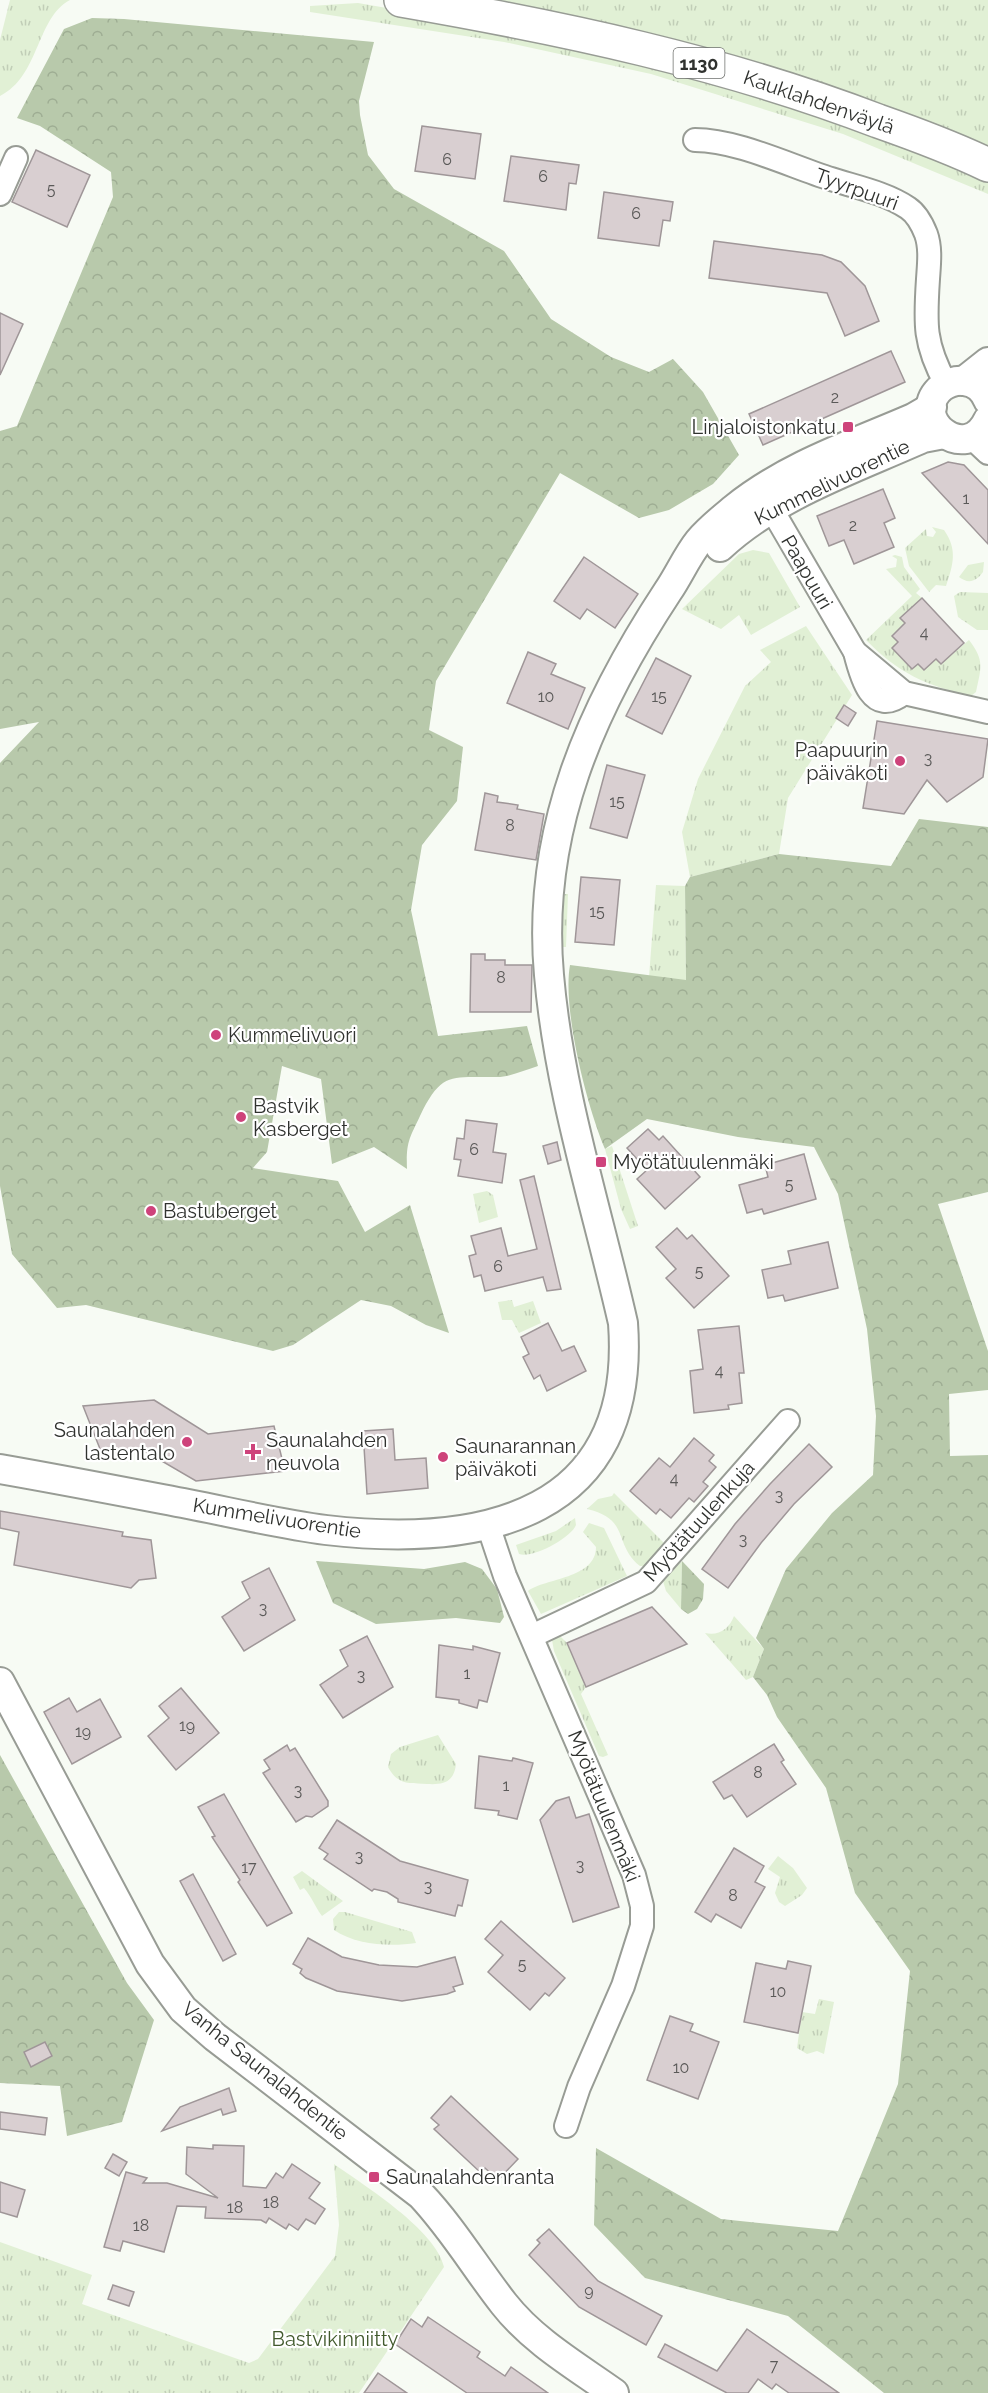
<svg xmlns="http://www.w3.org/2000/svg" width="988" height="2393" font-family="Raleway,sans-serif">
<defs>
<pattern id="grass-tufts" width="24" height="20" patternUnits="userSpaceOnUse" patternTransform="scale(1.5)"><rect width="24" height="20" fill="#e1f0d5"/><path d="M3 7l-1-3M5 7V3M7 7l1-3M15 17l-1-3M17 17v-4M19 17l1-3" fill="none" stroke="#c1ceb7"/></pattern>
<pattern id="forest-crowns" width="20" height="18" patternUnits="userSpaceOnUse" patternTransform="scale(1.5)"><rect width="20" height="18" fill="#b8c9ab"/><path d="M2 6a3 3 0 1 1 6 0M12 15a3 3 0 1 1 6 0" fill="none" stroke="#9ead93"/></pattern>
</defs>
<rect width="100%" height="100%" fill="#f7fbf4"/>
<g fill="url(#grass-tufts)">
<path d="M10,0H70C36,18 40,76 0,96V40Z"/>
<polygon points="475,0 988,0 988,151"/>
<polygon points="358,3 485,25 756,91 988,178 988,194 843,134 651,74 504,42 310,12 310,6"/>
<path d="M932,527L944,530C958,550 953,565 946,586L936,585L929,592L909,566L905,548L926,529L927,536L933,537L936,532Z"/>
<polygon points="753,550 769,553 800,607 751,635 739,615 721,629 682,609 739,554"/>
<path d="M895,555L902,557L904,567L920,589L916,593L922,598L900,618L905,623L892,635L898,642L892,648L912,669L918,664L924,670L936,659L941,664L969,640C985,661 981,668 976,692L971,696C926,685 899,674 866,640L912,596L886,569L896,567L897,559L892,556Z"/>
<path d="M984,562L983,572C976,582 968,584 959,577L968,565Z"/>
<polygon points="960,592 988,593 988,630 977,630 958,617 954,596"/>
<polygon points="806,626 852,695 788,798 779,854 690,877 682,832 698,779 745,686 771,662 760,650"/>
<polygon points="656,885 685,886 686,981 649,977"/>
<polygon points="560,894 568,894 566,947 558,947"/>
<polygon points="612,1146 638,1226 630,1229 621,1209 605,1149"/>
<polygon points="487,1191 493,1195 498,1217 479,1223 473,1194"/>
<polygon points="512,1300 514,1307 533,1301 541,1323 519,1333 512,1320 502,1320 498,1302"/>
<path d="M614,1493L665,1544L644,1566H640C613,1545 631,1519 587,1509L598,1499L612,1496Z"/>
<path d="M575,1518L576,1525C571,1538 532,1559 519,1554L516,1545L556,1531Z"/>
<path d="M589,1523L604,1528L627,1576L541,1614L528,1591C545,1578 596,1579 596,1547L583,1532Z"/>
<polygon points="682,1561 681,1609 666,1591 663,1581"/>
<path d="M734,1616L764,1649L753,1677L746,1680L705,1633C719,1636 729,1629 734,1616Z"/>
<polygon points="558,1634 567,1643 586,1687 581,1694 608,1755 603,1757 599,1756 554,1651 552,1640"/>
<path d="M438,1735L456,1764C454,1782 444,1785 427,1784C408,1783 398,1785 388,1767L391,1754L400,1747Z"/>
<polygon points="778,1856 793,1868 807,1888 802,1895 785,1906 779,1902 775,1893 780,1877 768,1869"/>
<path d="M302,1871L343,1901L322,1916C315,1907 312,1897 304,1888L300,1890L293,1877Z"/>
<path d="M339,1912H345L412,1932L416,1943C390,1947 356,1945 334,1930L333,1919Z"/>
<polygon points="819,1999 834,2002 824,2054 817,2051 807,2054 797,2048 802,2012 815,2014"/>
<path d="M334,2164C365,2186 436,2230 444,2267L359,2393H0V2242L92,2275L82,2304L249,2363L258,2359L335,2256L339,2225Z"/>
</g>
<g fill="url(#forest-crowns)">
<path d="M92,18L124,19L374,42L359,101L360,115L368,155L394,189L504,251L551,319L611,357L649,372L673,359L703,392L739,455L713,484L669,510L639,518L560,473L436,681L429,730L463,747L457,801L422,845L411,910L438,1036L527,1026L538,1066C525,1070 510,1077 497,1077C452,1078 442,1070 420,1116C409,1139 406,1143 407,1169L374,1147L332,1164L321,1079L282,1066L267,1152L253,1168L338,1181L365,1232L410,1205L449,1333L426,1325L391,1306L361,1300L293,1345L273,1351L86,1305L57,1308L12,1254L0,1186V763L39,722L0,729V431L17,426L113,197L111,172L40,126L17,118L64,29Z"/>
<path d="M919,819L988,827V1192L938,1204L988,1351V1390L949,1394L950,1456L988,1455V2393H884L788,2316L645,2278L594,2225L596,2148L721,2219L838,2231L898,2084L910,1971L855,1893L826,1788L777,1717L767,1695L753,1677L764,1649L756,1638L786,1569L832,1513L873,1475L876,1416L867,1329L838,1194L814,1147L738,1137L647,1119L605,1149C587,1107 562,1009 570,965L686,980L685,886L690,877L779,854L891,866Z"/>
<polygon points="316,1561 424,1569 465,1562 482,1569 497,1589 504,1617 500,1623 456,1618 376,1624 333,1603"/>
<polygon points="682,1561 704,1584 703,1599 697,1609 688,1614 681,1609"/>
<polygon points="0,1755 127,1983 154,2020 122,2122 67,2136 60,2086 0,2083"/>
</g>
<g fill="#d9cfd1" stroke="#9f9698" stroke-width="1.5">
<polygon points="422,126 481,134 475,179 415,171"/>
<polygon points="36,150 90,175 67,227 12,202"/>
<polygon points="511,156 579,165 576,184 569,183 566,210 504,201"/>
<polygon points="604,192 673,202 670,221 663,220 659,246 598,238"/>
<polygon points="714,241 822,255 841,262 865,286 879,321 845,336 827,293 709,278"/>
<polygon points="0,313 23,324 0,375"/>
<polygon points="891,351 905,382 763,445 749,414"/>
<polygon points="948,462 964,465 988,490 988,544 922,473"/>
<polygon points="883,489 895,518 884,523 894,547 854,564 844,540 829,546 817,516"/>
<polygon points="584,557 638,594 615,628 587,609 580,619 554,601"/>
<polygon points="922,598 964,643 941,664 936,659 924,670 918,664 912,669 892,648 898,642 892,636 905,623 900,618"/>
<polygon points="528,652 556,664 551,674 585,688 568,729 507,703"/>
<polygon points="656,658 691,676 662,734 626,716"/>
<polygon points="844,705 856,713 848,726 836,718"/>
<polygon points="877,721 988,739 983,777 947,802 927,780 904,814 863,808"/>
<polygon points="607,765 645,775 627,838 590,828"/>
<polygon points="485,793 498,796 497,802 518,805 517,809 544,814 536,860 475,850"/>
<polygon points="581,877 620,880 614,945 575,942"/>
<polygon points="471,954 485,954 485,960 505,960 505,965 532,965 531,1012 470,1012"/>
<polygon points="466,1120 497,1124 493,1152 506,1154 502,1183 458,1176 461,1160 454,1159 457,1138 464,1139"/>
<polygon points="648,1129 659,1140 663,1136 700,1177 665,1209 637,1179 647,1170 627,1148"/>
<polygon points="557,1142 561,1160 548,1164 543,1146"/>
<polygon points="804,1154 816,1199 764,1214 762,1209 747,1213 739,1185 768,1177 765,1165"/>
<polygon points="534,1176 561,1289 547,1291 543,1277 485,1291 481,1275 474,1277 469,1256 476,1254 471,1236 501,1228 508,1256 537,1249 520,1180"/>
<polygon points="677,1228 687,1239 692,1235 729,1276 694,1308 666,1278 676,1269 656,1247"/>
<polygon points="828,1242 838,1288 785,1301 783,1295 768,1298 762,1270 791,1264 788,1251"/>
<polygon points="548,1323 562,1351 574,1346 586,1371 547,1391 540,1375 534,1379 523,1357 529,1354 521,1337"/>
<polygon points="739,1326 744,1373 739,1373 742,1403 728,1405 729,1409 694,1413 690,1371 703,1369 698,1330"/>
<polygon points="154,1400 208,1434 274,1426 285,1471 196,1481 143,1450 102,1454 83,1406"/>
<polygon points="393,1429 395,1460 426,1458 428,1488 367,1494 363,1431"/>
<polygon points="694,1438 714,1455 709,1461 716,1467 703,1482 708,1486 694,1502 689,1498 671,1518 660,1509 656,1514 630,1491 659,1458 670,1467"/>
<polygon points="809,1444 832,1467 794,1504 761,1543 728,1588 702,1569 735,1524 770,1484"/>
<polygon points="0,1511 123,1532 122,1536 151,1540 156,1578 139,1580 131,1588 14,1565 19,1532 0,1528"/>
<polygon points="269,1568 295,1620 244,1651 222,1617 250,1598 242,1582"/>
<polygon points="652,1607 687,1644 586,1687 567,1643"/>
<polygon points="367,1636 393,1687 343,1718 320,1685 348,1666 340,1650"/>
<polygon points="439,1645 473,1650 473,1646 500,1653 487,1702 479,1700 477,1708 459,1703 459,1700 436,1697"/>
<polygon points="181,1688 219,1733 176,1770 148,1736 169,1718 159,1706"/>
<polygon points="69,1698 77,1712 100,1699 121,1737 72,1764 44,1712"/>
<polygon points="774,1744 784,1760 781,1762 796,1784 747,1817 732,1795 724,1799 713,1782"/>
<polygon points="287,1745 290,1751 295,1748 328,1801 328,1806 312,1817 306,1816 296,1822 263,1773 270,1769 264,1760"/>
<polygon points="479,1756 512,1761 513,1758 533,1763 517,1819 498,1815 499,1811 475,1808"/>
<polygon points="224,1794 292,1913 267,1926 238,1882 240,1880 212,1837 215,1836 198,1807"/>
<polygon points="569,1797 576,1818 589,1814 619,1907 573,1922 540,1820 556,1801"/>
<polygon points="337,1820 400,1861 468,1880 462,1906 458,1905 455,1916 398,1902 398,1899 387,1892 374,1889 372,1891 324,1859 328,1854 319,1848"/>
<polygon points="734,1848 764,1866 755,1882 765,1887 741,1928 716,1914 711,1922 695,1912"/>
<polygon points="193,1874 236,1954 223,1961 180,1881"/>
<polygon points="501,1921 565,1978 549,1996 545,1993 530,2010 488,1972 503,1955 485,1939"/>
<polygon points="308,1938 342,1957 379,1965 417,1967 455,1957 463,1984 453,1987 455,1991 447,1994 402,2001 337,1991 306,1978 300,1973 302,1969 293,1964"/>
<polygon points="788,1961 811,1966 798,2033 744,2022 756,1963 786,1969"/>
<polygon points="670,2016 693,2024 690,2031 719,2042 698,2099 647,2080"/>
<polygon points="45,2042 52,2056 31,2067 24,2052"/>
<polygon points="229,2088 236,2111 223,2115 221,2109 162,2131 180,2107"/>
<polygon points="451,2096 518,2159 498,2180 485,2168 481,2173 434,2129 439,2125 431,2118"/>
<polygon points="0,2112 47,2118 45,2135 0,2129"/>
<polygon points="213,2145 244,2146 243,2186 266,2188 276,2173 283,2178 292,2164 320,2183 309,2198 325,2209 315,2224 306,2219 298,2230 289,2224 286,2229 269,2218 266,2223 261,2220 205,2218 206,2207 177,2206 164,2252 123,2241 120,2251 104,2247 126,2172 147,2178 143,2183 167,2183 218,2198 186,2174 187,2147 213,2149"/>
<polygon points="113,2154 127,2162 119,2176 105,2168"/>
<polygon points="0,2182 25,2190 17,2217 0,2212"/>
<polygon points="549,2229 598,2281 662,2316 646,2345 579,2307 529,2255 540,2243 537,2240"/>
<polygon points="113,2285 134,2292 129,2306 108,2299"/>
<polygon points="428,2317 480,2352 477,2357 505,2376 511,2367 548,2393 467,2393 395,2344 411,2319 422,2327"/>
<polygon points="747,2329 839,2393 789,2393 776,2384 772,2389 758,2379 748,2393 727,2393 658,2357 665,2344 717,2371"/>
<polygon points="378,2373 407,2393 364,2393"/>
</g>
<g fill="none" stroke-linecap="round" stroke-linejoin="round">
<defs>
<g id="minor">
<path d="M695,140C737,140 790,166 831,179C856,187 886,193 908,208C917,214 922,224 926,234C931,248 929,264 928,279C925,324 924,344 946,384"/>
<polyline points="0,194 16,158"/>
<polyline points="971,437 988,453"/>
<path d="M764,496L855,652C861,676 872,719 904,693"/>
<polyline points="855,652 904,693 988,712"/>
<polyline points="488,1525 505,1576 634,1875 642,1906 642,1926 623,1986 579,2087 566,2126"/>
<polyline points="532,1636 646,1582 788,1421"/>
</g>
<g id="tertiary">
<polyline points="964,381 988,362"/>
<path d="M988,400C984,390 975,382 964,381C956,380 948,383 942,387C906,417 966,467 988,420"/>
<path d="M720,547C776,495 854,469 923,438L944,434"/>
<path d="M0,1469C63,1480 125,1492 188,1504C234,1513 280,1524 326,1530C483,1548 637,1516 623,1323C597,1208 559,1093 549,975C536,831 591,708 668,591C679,575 687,556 699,541C710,528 723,518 735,508C787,466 853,444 913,418L932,407"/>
<path d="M0,1682L150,1964L183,2009L215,2037L421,2195C453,2229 475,2267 504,2304C533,2341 576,2366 614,2393"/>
</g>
<path id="primary" d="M401,0C563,28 724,62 878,121C915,134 953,148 988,165"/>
</defs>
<use href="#minor" stroke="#989c95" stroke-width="26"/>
<use href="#tertiary" stroke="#989c95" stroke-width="32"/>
<use href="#primary" stroke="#989c95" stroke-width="36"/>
<use href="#minor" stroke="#fff" stroke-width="22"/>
<use href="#tertiary" stroke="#fff" stroke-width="28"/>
<use href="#primary" stroke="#fff" stroke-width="33"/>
</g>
<g fill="#ce437b" stroke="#fff" stroke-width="2">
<rect x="842" y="421" width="12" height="12" rx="3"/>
<circle cx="900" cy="761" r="6"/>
<circle cx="216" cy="1035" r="6"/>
<circle cx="241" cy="1117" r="6"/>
<rect x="595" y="1156" width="12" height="12" rx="3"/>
<circle cx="151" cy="1211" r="6"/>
<circle cx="187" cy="1442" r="6"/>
<path d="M250 1443h6v6h6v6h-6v6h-6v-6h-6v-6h6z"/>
<circle cx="443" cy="1457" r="6"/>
<rect x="368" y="2171" width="12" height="12" rx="3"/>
</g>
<g text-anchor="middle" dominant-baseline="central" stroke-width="4.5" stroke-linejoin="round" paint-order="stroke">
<g font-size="16" fill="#5a5958">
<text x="447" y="159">6</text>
<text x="543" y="176">6</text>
<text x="51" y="189">5</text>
<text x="636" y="213">6</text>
<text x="835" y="397">2</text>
<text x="966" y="498">1</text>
<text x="853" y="525">2</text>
<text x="924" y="632">4</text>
<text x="546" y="696">10</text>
<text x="659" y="696">15</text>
<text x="928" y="758">3</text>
<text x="617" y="801">15</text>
<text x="510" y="825">8</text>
<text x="597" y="911">15</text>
<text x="501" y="977">8</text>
<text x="474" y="1149">6</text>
<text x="789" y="1184">5</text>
<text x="498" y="1266">6</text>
<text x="699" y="1271">5</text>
<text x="719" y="1370">4</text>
<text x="674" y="1478">4</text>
<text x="779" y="1495">3</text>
<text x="743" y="1539">3</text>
<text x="263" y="1608">3</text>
<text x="467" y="1673">1</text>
<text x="361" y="1675">3</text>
<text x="187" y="1725">19</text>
<text x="83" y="1731">19</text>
<text x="758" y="1772">8</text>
<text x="506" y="1785">1</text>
<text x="298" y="1790">3</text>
<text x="359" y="1856">3</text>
<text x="580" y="1865">3</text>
<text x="249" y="1867">17</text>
<text x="428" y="1886">3</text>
<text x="733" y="1895">8</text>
<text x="522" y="1964">5</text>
<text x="778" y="1991">10</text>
<text x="681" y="2067">10</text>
<text x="271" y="2202">18</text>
<text x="235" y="2207">18</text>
<text x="141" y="2225">18</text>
<text x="589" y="2290">9</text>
<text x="774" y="2365">7</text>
</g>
<rect fill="#fff" stroke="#6e706d" stroke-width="1.5" x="673.5" y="48" width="51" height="30" rx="4.5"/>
<g font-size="18" font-weight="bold" fill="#30322f">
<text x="699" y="63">1130</text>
</g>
<g font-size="20" fill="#30322f" stroke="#fff">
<text transform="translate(819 102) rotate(19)">Kauklahdenväylä</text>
<text transform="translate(857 189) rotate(20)">Tyyrpuuri</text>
<text transform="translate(832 482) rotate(-26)">Kummelivuorentie</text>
<text transform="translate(807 572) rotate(60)">Paapuuri</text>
<text transform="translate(277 1518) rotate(9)">Kummelivuorentie</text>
<text transform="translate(699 1521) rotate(-48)">Myötätuulenkuja</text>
<text transform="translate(604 1806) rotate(68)">Myötätuulenmäki</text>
<text transform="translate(265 2071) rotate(39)">Vanha Saunalahdentie</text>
</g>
<g font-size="20" fill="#30322f" stroke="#fff" text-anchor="start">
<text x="836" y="427" text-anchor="end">Linjaloistonkatu</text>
<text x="888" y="750" text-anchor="end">Paapuurin<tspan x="888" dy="23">päiväkoti</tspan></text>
<text x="228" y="1035">Kummelivuori</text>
<text x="253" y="1106">Bastvik<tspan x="253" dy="23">Kasberget</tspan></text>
<text x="613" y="1162">Myötätuulenmäki</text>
<text x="163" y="1211">Bastuberget</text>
<text x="175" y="1430" text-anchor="end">Saunalahden<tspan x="175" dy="23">lastentalo</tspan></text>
<text x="266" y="1440">Saunalahden<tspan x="266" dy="23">neuvola</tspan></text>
<text x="455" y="1446">Saunarannan<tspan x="455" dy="23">päiväkoti</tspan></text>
<text x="386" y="2177">Saunalahdenranta</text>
</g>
<g font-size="20" fill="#425a2d" stroke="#fff">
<text x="335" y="2339">Bastvikinniitty</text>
</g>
</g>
</svg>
